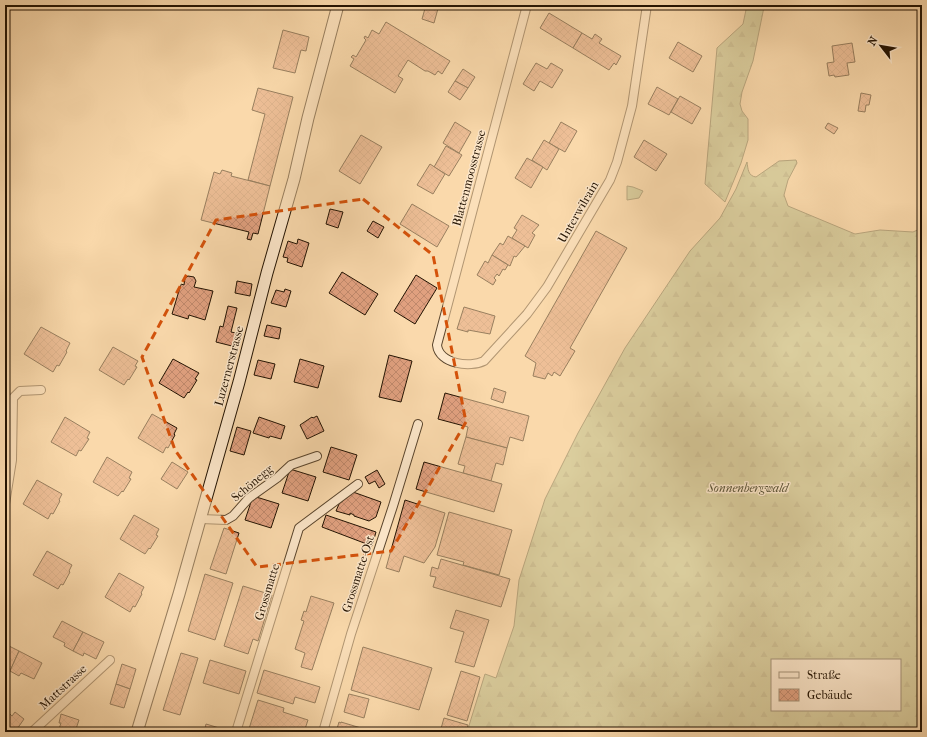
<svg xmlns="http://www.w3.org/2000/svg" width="927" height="737" font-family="'IM FELL French Canon',serif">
<defs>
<pattern id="forest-firs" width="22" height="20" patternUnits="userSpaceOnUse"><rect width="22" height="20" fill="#b7c08e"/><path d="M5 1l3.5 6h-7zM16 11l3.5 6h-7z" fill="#9da479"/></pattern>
<pattern id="building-cross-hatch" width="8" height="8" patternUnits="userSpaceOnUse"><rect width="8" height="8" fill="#e0a07f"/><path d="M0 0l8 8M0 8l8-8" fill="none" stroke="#c0896c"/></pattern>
</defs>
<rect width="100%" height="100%" fill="#fad9ac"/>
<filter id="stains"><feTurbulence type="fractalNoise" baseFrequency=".005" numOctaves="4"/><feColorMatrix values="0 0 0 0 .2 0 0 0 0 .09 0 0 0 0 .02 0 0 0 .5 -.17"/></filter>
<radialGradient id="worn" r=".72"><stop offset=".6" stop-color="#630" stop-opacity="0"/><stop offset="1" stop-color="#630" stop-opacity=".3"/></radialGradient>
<g fill="url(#forest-firs)" stroke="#6d6a48" fill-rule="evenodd">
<polygon points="747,5 764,5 764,7 753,61 742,92 740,104 742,111 748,119 748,140 741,163 725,202 705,184 717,48 743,24"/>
<path d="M796,160L797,163L788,180L784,195L788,206L855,234L880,230L913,232L922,228V732H467L485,674L496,678L514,626L519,580L545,499L578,433L625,348L690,251L720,218L736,189L747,162C748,169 748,176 756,177L779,161ZM772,660H900V710H772Z"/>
</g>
<polygon fill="#b7c08e" stroke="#6d6a48" points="627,186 633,187 643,191 639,198 627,200"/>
<g fill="url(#building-cross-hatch)" stroke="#231302">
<polygon points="426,5 439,5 434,23 422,19"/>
<polygon points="549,13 582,33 573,48 540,28"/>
<polygon points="386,22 450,61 442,74 438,71 435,75 428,71 425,71 408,60 398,76 403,79 395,93 350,66 354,59 351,57 353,55 356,57 366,40 364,38 365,36 368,38 372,30 379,34"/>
<polygon points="283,30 309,37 306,51 301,50 295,73 273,68"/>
<polygon points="582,33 592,39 595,34 602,39 599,43 621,56 616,65 614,63 609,70 573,48"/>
<polygon points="678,42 702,56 693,72 669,58"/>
<polygon points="852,43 855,62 847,63 849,75 835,77 834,75 829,76 827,63 834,62 832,46"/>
<polygon points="536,63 547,69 551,63 563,70 552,88 540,81 534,91 523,84"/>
<polygon points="463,69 475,77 468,88 455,81"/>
<polygon points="455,81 468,88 460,100 448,92"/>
<polygon points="657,87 678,99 669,115 648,104"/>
<polygon points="258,88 293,97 270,186 248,180 265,114 252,110"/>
<polygon points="861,93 871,95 869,105 866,105 865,112 858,111"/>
<polygon points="680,96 701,108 692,124 671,112"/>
<polygon points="455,122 471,132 459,153 443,143"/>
<polygon points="561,122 577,131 565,152 549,143"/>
<polygon points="828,123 838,128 834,134 825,128"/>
<polygon points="361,135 382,147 360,184 339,171"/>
<polygon points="544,140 559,149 547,170 532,160"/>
<polygon points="644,140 667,154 656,171 634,157"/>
<polygon points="446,146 462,155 449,176 434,167"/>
<polygon points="527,158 543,167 531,188 515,178"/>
<polygon points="430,164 445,174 433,194 417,185"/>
<polygon points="222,170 232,173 231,176 270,186 258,234 253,233 251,240 247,239 249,232 201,220 214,172 220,174"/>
<polygon points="412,204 449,226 437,247 400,224"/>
<polygon points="330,209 343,212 338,228 326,224"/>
<polygon points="522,215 539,225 532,233 535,235 528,248 512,238 517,230 514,228"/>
<polygon points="373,221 384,227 378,238 367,231"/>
<polygon points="596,231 627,248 570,348 575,351 560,376 554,372 552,376 548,373 545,379 533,376 536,363 525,356"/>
<polygon points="508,236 525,246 516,257 514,256 510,266 492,255 500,243 503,245"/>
<polygon points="298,239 309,243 302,267 287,262 288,258 283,257 288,241 297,244"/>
<polygon points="492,255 508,265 505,270 503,269 499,276 497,274 494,278 496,280 493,285 477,275 485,261 488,263"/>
<polygon points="342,272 378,294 365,315 329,293"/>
<polygon points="416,275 437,288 415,324 394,311"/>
<polygon points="188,276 194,277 196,281 194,287 213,291 205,320 189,315 188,319 172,314 181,284 184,285 185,278"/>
<polygon points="237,281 252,284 250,296 235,293"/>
<polygon points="285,289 291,291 286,307 271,303 276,290 284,292"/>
<polygon points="228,306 237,308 231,332 240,334 236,347 216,342 220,326 223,327"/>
<polygon points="464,307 495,316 490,334 468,330 468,332 457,329"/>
<polygon points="267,325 281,328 279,339 264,336"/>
<polygon points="41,327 70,343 66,351 67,352 59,366 57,365 53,372 24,354"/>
<polygon points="113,347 138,361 135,366 137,367 129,380 128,379 124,385 99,370"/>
<polygon points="389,355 412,361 401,402 379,397"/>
<polygon points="173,359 199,373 195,379 197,380 189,393 188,392 184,398 159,383"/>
<polygon points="300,359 324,366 318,388 294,382"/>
<polygon points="258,360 275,364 271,379 254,375"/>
<polygon points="494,388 506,392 503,403 491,399"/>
<polygon points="445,393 529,416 523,441 510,437 507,448 466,437 468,427 438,419"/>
<polygon points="152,414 177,428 174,434 175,435 168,448 166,447 163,453 138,438"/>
<polygon points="317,416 324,431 307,439 300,425 312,417 313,418"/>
<polygon points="65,417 90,432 87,438 89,439 81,451 79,450 76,456 51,442"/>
<polygon points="259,417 285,426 281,439 270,436 269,438 253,433"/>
<polygon points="237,427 251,431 244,455 230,451"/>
<polygon points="466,437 507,448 503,465 496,463 491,481 463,473 465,466 458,464"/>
<polygon points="331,447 357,455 349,480 323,472"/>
<polygon points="107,457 132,472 129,478 131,479 123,492 122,491 118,496 93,482"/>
<polygon points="172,462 188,472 177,489 161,479"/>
<polygon points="424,462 502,484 494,512 416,489"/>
<polygon points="290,469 316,477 308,501 282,493"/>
<polygon points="377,470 385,484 379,488 375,481 369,484 365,477"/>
<polygon points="37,480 62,494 59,500 60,501 53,514 51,513 48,519 23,504"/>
<polygon points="353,492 381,502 376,517 369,521 354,516 354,515 350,513 350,515 336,511 339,504"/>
<polygon points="253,496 279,504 271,528 245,520"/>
<polygon points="405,500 445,513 435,547 424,563 404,556 399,572 386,568"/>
<polygon points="449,512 512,530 499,575 463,565 464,562 437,555"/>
<polygon points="134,515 159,529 156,535 158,536 150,549 149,548 145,554 120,539"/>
<polygon points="326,515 376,532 372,546 322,527"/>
<polygon points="224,528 239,533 226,574 210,569"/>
<polygon points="47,551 72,565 69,571 70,572 63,585 61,584 58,589 33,575"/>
<polygon points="441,559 510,579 501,607 433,587 436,577 430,576 432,567 438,569"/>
<polygon points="119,573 144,587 141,593 142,594 135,607 133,606 130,612 105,597"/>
<polygon points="205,574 233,583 215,640 188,631"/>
<polygon points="243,586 272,595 258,641 253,639 248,654 224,646"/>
<polygon points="311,596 334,603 312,670 301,667 305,653 295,649 304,621 301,620 304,611 306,612"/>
<polygon points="456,610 489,620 474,667 455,662 464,632 450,628"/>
<polygon points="62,621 83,632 73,651 64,646 65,643 53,637"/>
<polygon points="83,632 104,642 96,659 84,653 83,656 73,651"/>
<polygon points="5,644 19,651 10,671 5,669"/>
<polygon points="363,647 432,668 419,710 351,690"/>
<polygon points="19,651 42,663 34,679 21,673 19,676 10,671"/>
<polygon points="181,653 198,658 180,715 163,710"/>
<polygon points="210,660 246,671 239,694 203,683"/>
<polygon points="122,664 136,669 130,689 116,684"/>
<polygon points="264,670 320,687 315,703 295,697 293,704 257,693"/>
<polygon points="461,671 480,677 467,721 447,715"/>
<polygon points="116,684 130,689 124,708 110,704"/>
<polygon points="349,694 369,699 364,718 344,712"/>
<polygon points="258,700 284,708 283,712 308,720 304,732 248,732"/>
<polygon points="15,712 24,719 15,732 5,732 5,713 7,715 9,713 12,716"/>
<polygon points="61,714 79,720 75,732 58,732 61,723 59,723"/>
<polygon points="444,718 468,725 466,732 440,732"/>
<polygon points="339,722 341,723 341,722 361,728 360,732 336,732"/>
<polygon points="206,724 226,730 226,732 204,732"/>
</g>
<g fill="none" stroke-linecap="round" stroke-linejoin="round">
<defs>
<g id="street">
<path d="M527,5L437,345C439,364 470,368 484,361L527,314L547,287L610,180L617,162L632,106L647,5"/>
<polyline points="5,504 12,460 13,398 20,391 41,390"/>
<polyline points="201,519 226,520 233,516 249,498 277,478 291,465 317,456"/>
<polyline points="32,732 110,660"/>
<polyline points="236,732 299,528 358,484"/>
<polyline points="323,732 351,634 393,506 418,424"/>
</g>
<polyline id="secondary" points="137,732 179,594 239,382 267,273 294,179 308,118 338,5"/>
</defs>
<use href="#street" stroke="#59442c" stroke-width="10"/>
<use href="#secondary" stroke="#231302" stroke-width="13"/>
<use href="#street" stroke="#fce6c9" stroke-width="8"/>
<use href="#secondary" stroke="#fce6c9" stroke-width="11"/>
</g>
<path d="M0 0H927V737H0ZM363,199L433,255L466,422L391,551L257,567L175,450L142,357L216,220Z" fill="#fad9ac" fill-opacity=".55" fill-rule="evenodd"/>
<path fill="none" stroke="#d4520b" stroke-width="3" stroke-dasharray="8 5" stroke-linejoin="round" d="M363,199L433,255L466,422L391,551L257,567L175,450L142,357L216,220Z"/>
<g text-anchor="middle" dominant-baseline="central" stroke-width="3" stroke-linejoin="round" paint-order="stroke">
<g font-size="12" fill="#231302" stroke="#fce6c9">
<text transform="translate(469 178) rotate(-75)">Blattenmoosstrasse</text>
<text transform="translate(578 212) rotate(-60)">Unterwilrain</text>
<text transform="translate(229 366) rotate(-75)">Luzernerstrasse</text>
<text transform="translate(252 483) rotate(-40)">Schönegg</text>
<text transform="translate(358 574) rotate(-72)">Grossmatte-Ost</text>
<text transform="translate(267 592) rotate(-73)">Grossmatte</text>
<text transform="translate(63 687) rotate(-43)">Mattstrasse</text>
</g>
<g font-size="12" font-style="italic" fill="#575033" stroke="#fce6c9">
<text x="748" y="488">Sonnenbergwald</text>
</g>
</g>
<rect width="927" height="737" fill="none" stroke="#fad9ac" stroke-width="20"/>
<rect x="6" y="6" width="915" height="725" fill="none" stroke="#231302" stroke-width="2"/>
<rect x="10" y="10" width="907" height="717" fill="none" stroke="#231302"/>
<rect x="771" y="659" width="130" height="52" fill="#fce6c9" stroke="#a59279"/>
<rect x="779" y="672" width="20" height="6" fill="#fce6c9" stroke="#a59279"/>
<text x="807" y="679" font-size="12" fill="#231302">Straße</text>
<rect x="779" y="689" width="20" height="12" fill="url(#building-cross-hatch)" stroke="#a59279"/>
<text x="807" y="699" font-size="12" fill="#231302">Gebäude</text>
<g transform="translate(881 46) rotate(301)" stroke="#fce6c9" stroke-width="3" paint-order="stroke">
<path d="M0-3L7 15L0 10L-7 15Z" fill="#231302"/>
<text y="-6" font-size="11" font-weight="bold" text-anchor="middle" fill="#231302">N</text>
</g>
<rect width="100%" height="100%" filter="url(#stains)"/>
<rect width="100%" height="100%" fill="url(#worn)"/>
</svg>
